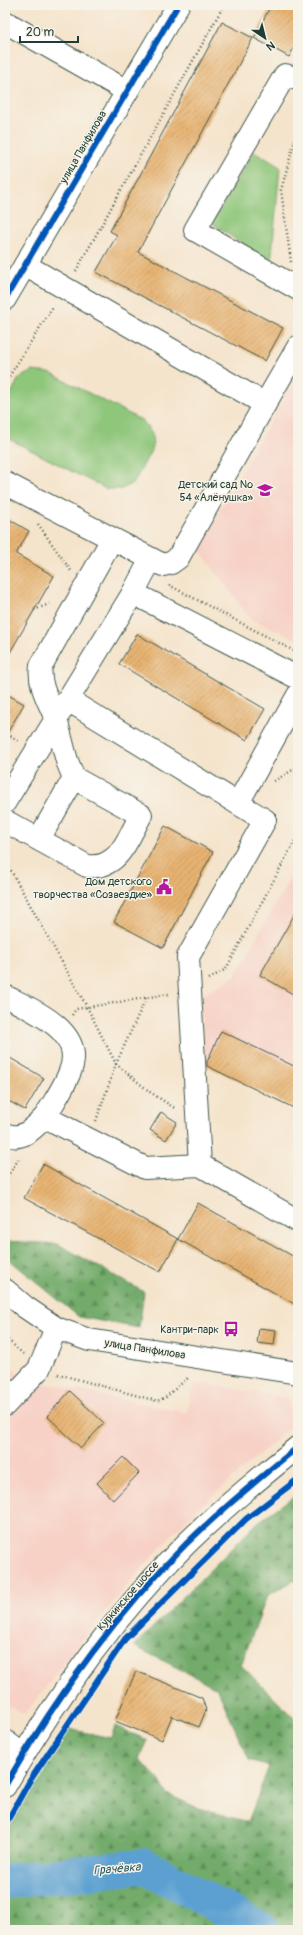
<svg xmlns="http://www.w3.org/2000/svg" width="303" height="1935" font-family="Pangolin,sans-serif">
<defs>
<pattern id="forest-firs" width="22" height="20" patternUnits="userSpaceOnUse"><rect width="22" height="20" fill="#72ab6a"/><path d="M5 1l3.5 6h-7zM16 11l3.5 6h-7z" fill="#5d8c58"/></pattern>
<pattern id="building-hatch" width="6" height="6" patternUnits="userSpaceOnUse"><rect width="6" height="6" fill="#e8b371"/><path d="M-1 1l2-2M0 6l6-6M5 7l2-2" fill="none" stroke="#bb935e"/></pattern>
</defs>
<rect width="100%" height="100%" fill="#f7f3e8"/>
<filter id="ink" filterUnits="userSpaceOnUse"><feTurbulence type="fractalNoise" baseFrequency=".025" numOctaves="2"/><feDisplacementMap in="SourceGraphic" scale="8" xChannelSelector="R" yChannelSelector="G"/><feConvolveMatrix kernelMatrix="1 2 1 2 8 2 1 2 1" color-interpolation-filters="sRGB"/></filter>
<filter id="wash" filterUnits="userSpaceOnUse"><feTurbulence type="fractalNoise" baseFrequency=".012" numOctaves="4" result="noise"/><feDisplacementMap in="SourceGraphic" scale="16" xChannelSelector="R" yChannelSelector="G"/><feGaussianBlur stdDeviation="0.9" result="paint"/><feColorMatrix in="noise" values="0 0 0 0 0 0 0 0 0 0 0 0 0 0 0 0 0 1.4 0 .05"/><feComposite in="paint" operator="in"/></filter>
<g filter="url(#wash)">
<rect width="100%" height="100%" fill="#f5e4cc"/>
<g fill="#f7d1c6">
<polygon points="298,373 298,640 251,619 198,548"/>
<polygon points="298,864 298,1068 221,1031 205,1065 200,996 235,976"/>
<polygon points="5,1361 24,1379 187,1413 193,1382 288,1398 292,1425 197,1510 171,1535 93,1626 25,1714 5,1705"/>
</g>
<g fill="url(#forest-firs)" stroke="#48744f">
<polygon points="5,1241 58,1244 144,1292 139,1328 79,1317 5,1256"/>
<polygon points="298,1493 298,1578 267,1596 241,1665 298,1722 298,1930 5,1930 5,1834 36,1777 69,1729 111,1738 115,1726 147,1740 139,1759 160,1781 167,1794 198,1808 248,1822 269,1766 249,1760 217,1688 134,1646 257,1523"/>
</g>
<g fill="#8ec67a" stroke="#568257">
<polygon points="254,151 280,167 271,264 212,223"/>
<polygon points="32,371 50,373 143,421 152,434 153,447 134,482 122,489 106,489 11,440 5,433 5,405 19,378"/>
</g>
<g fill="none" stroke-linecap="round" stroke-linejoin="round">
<polyline stroke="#5ca0d1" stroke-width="35" points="5,1881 145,1866 262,1930"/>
</g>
<g id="blocks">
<g fill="url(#building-hatch)">
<polygon points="271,5 298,5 298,40 289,57 254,38"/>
<polygon points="222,22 253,38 138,252 283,328 265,361 96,272 117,235 110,231"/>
<polygon points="5,517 29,531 16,554 54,576 5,661"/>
<polygon points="137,634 265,709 247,740 119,664"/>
<polygon points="5,693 24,704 5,737"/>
<polygon points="165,826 213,852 163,948 114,922"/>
<polygon points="298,908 298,997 260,975"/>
<polygon points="221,1031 298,1068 298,1110 207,1066 207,1062"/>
<polygon points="5,1055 44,1078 25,1110 5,1099"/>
<polygon points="161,1112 177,1122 166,1140 150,1130"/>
<polygon points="43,1164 178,1239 160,1272 24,1198"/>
<polygon points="198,1203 298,1259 298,1306 178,1239"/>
<polygon points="259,1328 276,1330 274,1345 257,1343"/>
<polygon points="70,1391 104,1423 81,1448 47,1416"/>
<polygon points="123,1457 139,1473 113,1500 97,1483"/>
<polygon points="136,1671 202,1698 206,1710 199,1727 172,1716 162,1740 115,1721"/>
</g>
</g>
</g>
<g filter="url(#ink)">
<use href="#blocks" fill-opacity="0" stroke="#3f564b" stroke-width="1"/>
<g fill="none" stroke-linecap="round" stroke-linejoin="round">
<defs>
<g id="minor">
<polyline points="5,22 127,91"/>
<polyline points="298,79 285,75 195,230 298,289"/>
<polyline points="25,265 265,404 298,347"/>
<polyline points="5,299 178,5"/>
<polyline points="5,483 163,565 171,563 178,558 265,404"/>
<polyline points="133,593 298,678"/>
<polyline points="68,700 265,820 188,957 200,1165"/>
<path d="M5,802L56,719C49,702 38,685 41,666L112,539"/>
<polyline points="238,803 298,695"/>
<path d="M5,821L87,866C119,870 128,838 141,815L74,778L67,761L56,719L133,593L151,559"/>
<polyline points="39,839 74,778"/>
<path d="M5,996C34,1011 88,1032 69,1074C63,1089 53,1103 45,1117L145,1168L200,1165L298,1221"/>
<path d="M5,1134C22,1142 34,1128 45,1117"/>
<polyline points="5,1290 25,1307 56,1328 89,1340 298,1373"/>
<polyline points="5,1405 39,1369 56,1328"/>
<polyline points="5,1741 23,1755"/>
<path d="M5,1786C55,1699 115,1615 186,1544C221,1510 259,1478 298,1447"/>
</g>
</defs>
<use href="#minor" stroke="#3f564b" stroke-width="24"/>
<g stroke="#3f564b" stroke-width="2.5" stroke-dasharray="1 3" stroke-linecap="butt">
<polyline points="291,262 281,190 298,129"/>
<polyline points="76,271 224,5"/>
<polyline points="5,383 54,305"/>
<polyline points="38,524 71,571"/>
<polyline points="169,585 294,651"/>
<polyline points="34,610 52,603"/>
<polyline points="7,734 18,741"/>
<polyline points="274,781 298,767"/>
<polyline points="5,860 87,1007 116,1064 150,1092 176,1109"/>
<polyline points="209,979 226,969 298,835"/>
<polyline points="72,1015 76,1009 169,994"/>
<polyline points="96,1121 116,1064 146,998"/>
<polyline points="5,1180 20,1157"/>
<polyline points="5,1337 23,1354"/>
<polyline points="58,1374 157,1401 166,1397 189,1377"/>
</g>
<use href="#minor" stroke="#fff" stroke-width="22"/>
<defs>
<g id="cycleway">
<polyline points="5,299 178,5"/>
<path d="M5,1786C55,1699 115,1615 186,1544C221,1510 259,1478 298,1447"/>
<polyline points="5,1825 29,1782 125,1639 246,1519 298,1479"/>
</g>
</defs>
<use href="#cycleway" stroke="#f7f3e8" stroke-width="8"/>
<use href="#cycleway" stroke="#0057b8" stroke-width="6"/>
</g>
</g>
<defs>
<symbol id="school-bare" viewBox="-9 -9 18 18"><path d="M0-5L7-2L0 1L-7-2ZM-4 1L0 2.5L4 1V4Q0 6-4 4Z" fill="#b5179e" stroke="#f7f3e8" stroke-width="2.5" paint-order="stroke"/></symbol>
<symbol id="civic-bare" viewBox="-9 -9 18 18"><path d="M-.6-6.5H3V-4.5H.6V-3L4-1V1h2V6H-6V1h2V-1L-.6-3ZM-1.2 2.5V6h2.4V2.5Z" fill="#b5179e" stroke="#f7f3e8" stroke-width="2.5" paint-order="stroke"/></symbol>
<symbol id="bus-bare" viewBox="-9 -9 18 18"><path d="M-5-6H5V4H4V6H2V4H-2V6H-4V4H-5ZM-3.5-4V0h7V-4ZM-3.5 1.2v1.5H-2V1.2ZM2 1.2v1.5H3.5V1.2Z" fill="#b5179e" stroke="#f7f3e8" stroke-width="2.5" paint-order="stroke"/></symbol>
</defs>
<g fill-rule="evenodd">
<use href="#school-bare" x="254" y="479" width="22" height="22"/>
<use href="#civic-bare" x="153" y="876" width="22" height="22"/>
<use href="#bus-bare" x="220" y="1318" width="22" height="22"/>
</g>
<g text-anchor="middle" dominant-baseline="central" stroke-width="3" stroke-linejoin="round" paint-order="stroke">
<g font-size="11" fill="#1f3d34" stroke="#f7f3e8">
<text transform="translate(83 147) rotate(-60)">улица Панфилова</text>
<text transform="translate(145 1349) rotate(9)">улица Панфилова</text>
<text transform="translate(128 1596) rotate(-49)">Куркинское шоссе</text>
</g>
<g font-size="11" fill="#1f3d34" stroke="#f7f3e8" text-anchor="end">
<text x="253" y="484">Детский сад №<tspan x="253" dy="13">54 «Алёнушка»</tspan></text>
<text x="152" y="881">Дом детского<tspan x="152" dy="13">творчества «Созвездие»</tspan></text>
<text x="219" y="1329">Кантри-парк</text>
</g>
<g font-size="12" font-style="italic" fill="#315b63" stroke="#f7f3e8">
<text transform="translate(117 1869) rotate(-5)">Грачёвка</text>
</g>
</g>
<rect width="303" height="1935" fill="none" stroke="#f7f3e8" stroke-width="20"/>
<g transform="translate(265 38) rotate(145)" stroke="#f7f3e8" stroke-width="3" paint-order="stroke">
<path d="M0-3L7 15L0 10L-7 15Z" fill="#1f3d34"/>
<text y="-6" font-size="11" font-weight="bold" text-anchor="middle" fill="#1f3d34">N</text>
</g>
<path d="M20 36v6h58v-6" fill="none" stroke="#1f3d34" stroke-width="2"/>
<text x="26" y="36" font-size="12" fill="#1f3d34" stroke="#f7f3e8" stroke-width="3" paint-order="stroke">20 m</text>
</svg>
